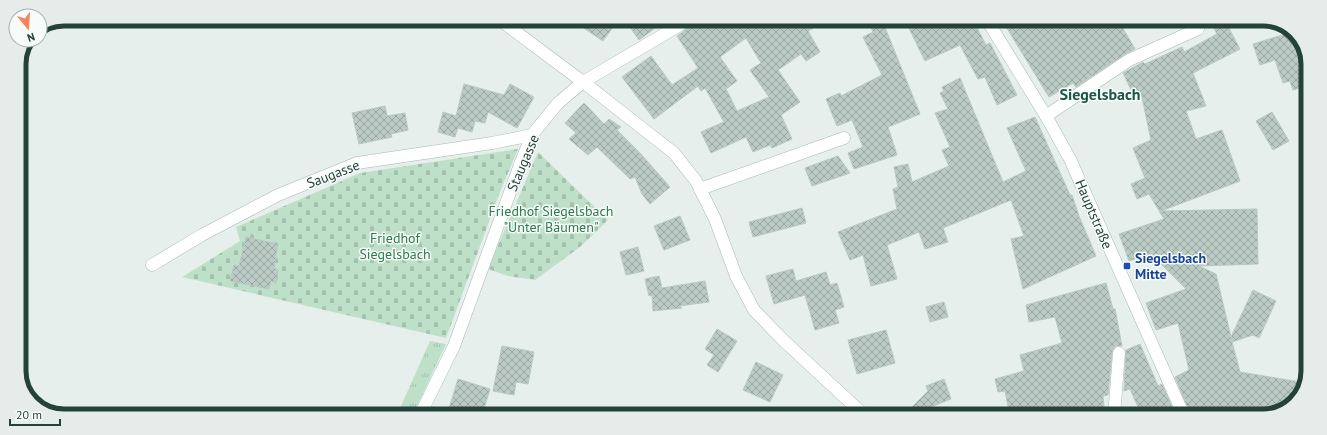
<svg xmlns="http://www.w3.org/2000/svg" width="1327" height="435" font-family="'PT Sans',sans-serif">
<defs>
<pattern id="grass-tufts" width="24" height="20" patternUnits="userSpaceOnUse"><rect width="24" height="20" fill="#bfe0c8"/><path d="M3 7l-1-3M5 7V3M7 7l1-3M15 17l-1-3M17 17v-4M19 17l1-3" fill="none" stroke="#a4c1ad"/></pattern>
<pattern id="cemetery-stones" width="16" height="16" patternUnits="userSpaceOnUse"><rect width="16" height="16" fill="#bfe0c8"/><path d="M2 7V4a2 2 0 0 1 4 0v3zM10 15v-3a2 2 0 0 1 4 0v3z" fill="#a4c1ad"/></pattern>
<pattern id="building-cross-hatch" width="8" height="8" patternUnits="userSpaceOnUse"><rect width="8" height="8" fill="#bbcac4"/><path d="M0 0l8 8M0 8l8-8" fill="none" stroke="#98a6a0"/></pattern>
</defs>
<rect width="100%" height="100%" fill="#e6efeb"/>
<polygon fill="url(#grass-tufts)" points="430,341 446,344 413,415 397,415"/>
<g fill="url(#cemetery-stones)">
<polygon points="518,149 500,192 446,338 182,277 240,241 236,227 360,173"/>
<polygon points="538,152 608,220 580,247 535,280 508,276 488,269"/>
</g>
<g fill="url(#building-cross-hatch)" stroke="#b8c9c2" fill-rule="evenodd">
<polygon points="572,20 618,20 603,41"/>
<polygon points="625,20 674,20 668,23 666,20 639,40"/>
<path d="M693,20H827L808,31L820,52L806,61L801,54L778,70L800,102L781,115L792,139L772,148L770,145L753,152L746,137L711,153L701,132L724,122L705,88L701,91L698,86L654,119L622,77L651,56L672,85L698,68L677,36L691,26ZM746,38L761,63L750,70L769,97L737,111L726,89L737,81L720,57Z"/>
<polygon points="868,20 882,20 920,114 888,127 897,155 854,169 848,153 863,147 852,120 837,126 826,99 840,93 841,96 882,75 863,37 873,32"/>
<polygon points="905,20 973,20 986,45 990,43 1017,95 997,105 985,77 978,79 960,45 925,61"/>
<polygon points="1002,20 1118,20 1135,49 1125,54 1076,87 1073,83 1049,97"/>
<polygon points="1210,21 1225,21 1240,49 1193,73 1206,106 1186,111 1196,139 1222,130 1240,181 1161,211 1257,209 1258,264 1199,266 1216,274 1231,337 1253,290 1276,301 1259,338 1253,335 1232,342 1240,372 1306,383 1290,406 1263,416 1261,408 1230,416 1191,416 1175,377 1189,370 1178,323 1156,330 1146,303 1186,289 1151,254 1129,261 1119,234 1164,219 1149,194 1137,199 1131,184 1145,178 1133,148 1151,140 1141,93 1134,96 1123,73 1143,62 1145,64 1182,47 1184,52 1217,34"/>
<polygon points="1292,32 1298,37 1308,61 1308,85 1293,90 1290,81 1283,83 1275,60 1260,65 1253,44"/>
<polygon points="960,78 1003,182 1026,171 1007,128 1035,117 1070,195 1072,195 1079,216 1096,256 1023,289 1011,239 1024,236 1011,200 943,228 948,242 925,249 919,232 887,245 897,279 871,286 863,255 850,260 838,232 897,209 893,189 898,187 894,167 908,164 912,182 949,166 942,150 950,147 935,113 948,109 940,93 944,91 942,87"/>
<polygon points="464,84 504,95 510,84 534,97 517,128 488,112 485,123 475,121 472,132 458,128 455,137 438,132 443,112 456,116"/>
<polygon points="584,103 604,124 609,119 621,127 617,130 640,153 670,187 650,204 642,194 635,177 630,179 597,147 588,155 569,139 576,133 565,123"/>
<polygon points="385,106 387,116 405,113 408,130 391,134 392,137 359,144 352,113"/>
<polygon points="1272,112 1289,141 1273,150 1256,121"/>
<polygon points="838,156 850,173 812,186 805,168"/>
<polygon points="802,208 806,223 753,237 749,222"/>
<polygon points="680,216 690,240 664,250 654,226"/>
<polygon points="246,237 278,244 274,268 278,270 276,283 271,281 269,289 230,281 234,265 239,266"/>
<polygon points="638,247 644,271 626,275 620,252"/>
<polygon points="793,269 796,281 826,272 830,285 837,283 844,307 835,310 839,323 815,330 805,295 774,304 766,276"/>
<polygon points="659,276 662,288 705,281 709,302 679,306 682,308 653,311 652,295 649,296 645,279"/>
<polygon points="1106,283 1113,309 1115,309 1122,346 1115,346 1112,352 1108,395 1103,396 1105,416 1010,416 1005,391 998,392 995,379 1024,371 1020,355 1062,343 1055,317 1029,322 1026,305"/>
<polygon points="944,302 948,317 930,322 926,307"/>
<polygon points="717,329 737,341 718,372 707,365 714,355 705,349"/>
<polygon points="886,330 895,363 857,374 848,340"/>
<polygon points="1140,344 1158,386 1162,384 1176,416 1142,416 1130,389 1124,391 1126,350"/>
<polygon points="502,346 534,352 528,384 516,382 514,395 493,391"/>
<polygon points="756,362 783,375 770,402 743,390"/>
<polygon points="458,379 490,389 482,415 447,415"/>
<polygon points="944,379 951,399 908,416 903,416 928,391 926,386"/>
</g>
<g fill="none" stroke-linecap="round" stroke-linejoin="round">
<defs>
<g id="minor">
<polyline points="1046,116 1129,60 1198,29"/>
<polyline points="700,189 844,138"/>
<polyline points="152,265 202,235 278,195 357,163 492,143 532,135"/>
<polyline points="420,415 454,346 521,162 532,135 558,103 583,82 674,153 696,181 715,219 736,276 754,310 783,340 864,415"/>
<polyline points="1114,416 1119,353"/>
</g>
<polyline id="tertiary" points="500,20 583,82 680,25 686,20"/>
<polyline id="secondary" points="987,20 1046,116 1070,159 1184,416"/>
</defs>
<use href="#minor" stroke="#a8b8b2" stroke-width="13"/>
<use href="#tertiary" stroke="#a8b8b2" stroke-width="13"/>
<use href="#secondary" stroke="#a4bbb3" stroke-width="13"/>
<use href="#minor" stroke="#fff" stroke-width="12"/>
<use href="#tertiary" stroke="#fff" stroke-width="12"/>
<use href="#secondary" stroke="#fff" stroke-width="12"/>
</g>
<rect fill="#1a4fb4" stroke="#f7fbf9" stroke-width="1.5" x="1123" y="262" width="8" height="8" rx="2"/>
<g text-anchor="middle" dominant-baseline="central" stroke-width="3" stroke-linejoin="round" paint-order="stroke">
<g font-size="14" fill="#24423a" stroke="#f7fbf9">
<text transform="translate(523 163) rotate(-67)">Staugasse</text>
<text transform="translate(333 174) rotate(-21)">Saugasse</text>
<text transform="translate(1094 214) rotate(67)">Hauptstraße</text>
</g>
<g font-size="14" fill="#2d7a4b" stroke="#f7fbf9">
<text x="551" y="211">Friedhof Siegelsbach<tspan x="551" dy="16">"Unter Bäumen"</tspan></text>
<text x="395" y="238">Friedhof<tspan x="395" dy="16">Siegelsbach</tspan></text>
</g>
<g font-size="14" font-weight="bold" fill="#164399" stroke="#f7fbf9" text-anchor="start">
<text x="1135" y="258">Siegelsbach<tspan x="1135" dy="16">Mitte</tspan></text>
</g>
<g font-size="16" font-weight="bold" fill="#1f5548" stroke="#f7fbf9">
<text x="1100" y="94">Siegelsbach</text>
</g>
</g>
<path d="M0 0H1327V435H0ZM64 26H1263A38 38 0 0 1 1301 64V371A38 38 0 0 1 1263 409H64A38 38 0 0 1 26 371V64A38 38 0 0 1 64 26Z" fill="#e6ecea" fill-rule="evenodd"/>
<path fill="none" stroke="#24423a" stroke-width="5" d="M64 26H1263A38 38 0 0 1 1301 64V371A38 38 0 0 1 1263 409H64A38 38 0 0 1 26 371V64A38 38 0 0 1 64 26Z"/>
<g transform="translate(28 28) rotate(162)"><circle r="19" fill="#f7fbf9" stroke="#a3b1ad"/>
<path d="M0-3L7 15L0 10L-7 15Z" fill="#f4845f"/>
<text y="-6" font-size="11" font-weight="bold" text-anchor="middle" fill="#24423a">N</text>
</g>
<path d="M10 419v6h50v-6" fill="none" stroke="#24423a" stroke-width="2"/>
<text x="16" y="419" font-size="12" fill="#24423a" stroke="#f7fbf9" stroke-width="3" paint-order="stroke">20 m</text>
</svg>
